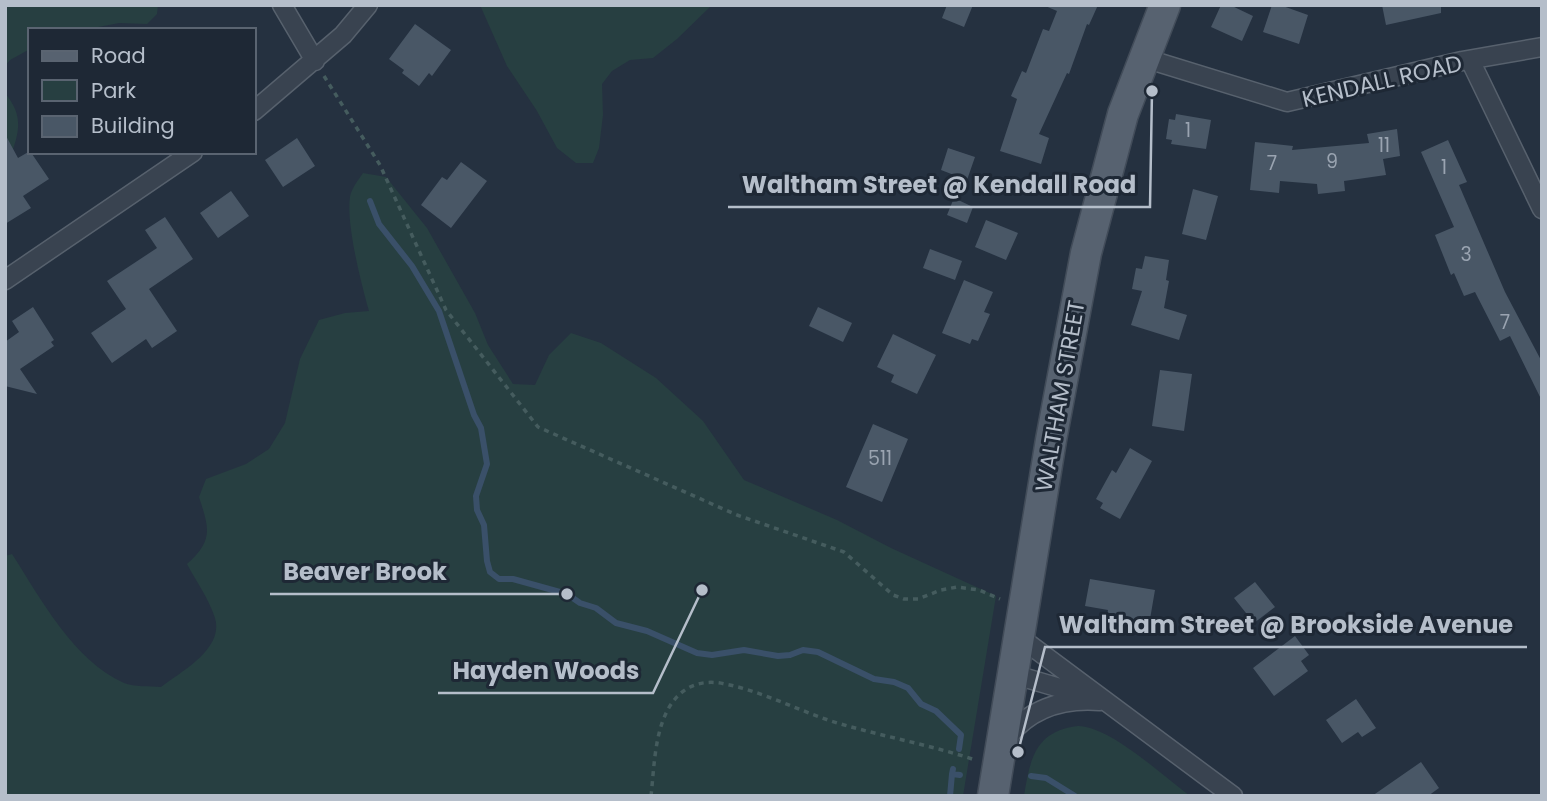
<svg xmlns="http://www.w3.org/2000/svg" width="1547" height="801" font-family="Poppins,sans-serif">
  <rect width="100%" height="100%" fill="#253140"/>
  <path fill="#273f41" d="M5 5H158L157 14 147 24 119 23 83 30H30V49L10 60 5 66Z
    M480 5H712L677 39 653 58 630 60 612 71 602 84 603 115 599 148 593 163H576L557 148 537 111 507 66Z
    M5 93C23 115 20 130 11 155L5 153Z
    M363 173 386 177 427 228 475 313 488 345 513 384 535 385 549 355 571 333 601 343 656 378 703 421 744 480 837 520 891 548 996 596 963 796H5V556L12 554C41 599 73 660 124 683 134 687 150 686 161 687 182 671 224 649 215 618 209 599 196 581 187 564 214 540 209 528 199 497L206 479 246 464 269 449 285 423 300 359 319 320 345 313 369 311C361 283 346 224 350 197 351 189 359 179 363 173Z
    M1078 726C1111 727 1162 775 1190 796H1024C1030 759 1035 731 1078 726Z"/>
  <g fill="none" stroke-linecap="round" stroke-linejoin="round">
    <path stroke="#3a5069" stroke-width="6" d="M370 201 379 224 412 266 439 311 474 415 481 428 487 464 476 496 477 510 484 525 487 561 490 572 499 579H513L567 594 580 603 596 608 616 623 647 631 697 653 712 655 744 650 778 656 790 655 803 650 818 652 874 679 894 682 908 688 921 704 936 711 961 735 959 749
      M953 769 952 774 960 775
      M1031 776 1046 778 1075 796
      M950 796 952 774"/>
  </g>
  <path fill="#495766" d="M947 5H973L964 27 942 18Z
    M1043 5H1098L1089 25 1087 24 1069 74 1067 73 1039 134 1049 138 1041 164 1000 151 1017 99 1011 96 1022 71 1026 73 1043 29 1049 31 1057 11Z
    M1221 5H1230L1253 16 1242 41 1211 27Z
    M1272 5H1280L1308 15 1299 44 1263 32Z
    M1382 5H1441V13L1386 25Z
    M415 24 451 50 432 76 429 73 419 86 402 73 404 70 389 59Z
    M1176 114 1211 120 1206 149 1171 144 1172 140 1166 139 1169 119 1175 120Z
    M1397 129 1400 156 1383 159 1386 175 1344 181 1345 191 1318 194 1317 184 1280 181 1279 193 1250 190 1255 142 1293 146 1292 150 1369 143 1367 134Z
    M5 134 18 158 30 151 49 179 23 196 31 208 5 224Z
    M297 138 315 166 283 187 265 160Z
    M1448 140 1467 182 1459 185 1505 292 1542 362V401L1510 336 1500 341 1475 292 1464 296 1454 273 1451 275 1435 235 1454 227 1421 152Z
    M948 148 975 157 967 180 941 170Z
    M461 162 487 181 451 228 421 205 442 177 447 180Z
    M1193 189 1218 196 1206 240 1182 234Z
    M231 191 249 216 218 238 200 213Z
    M954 198 973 207 967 223 947 215Z
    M165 217 193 259 149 289 177 331 152 348 146 339 112 363 91 333 126 309 107 281 157 248 145 230Z
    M986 220 1018 233 1006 260 975 247Z
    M930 249 962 261 955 280 923 268Z
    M1145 256 1169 260 1166 280 1169 281 1164 308 1187 315 1179 340 1131 325 1142 291 1132 289 1136 268 1142 269Z
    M964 280 993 292 984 312 990 314 978 341 972 339 970 344 942 333Z
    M33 307 54 340 51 342 54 346 20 369 37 394 5 386V342L19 332 12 321Z
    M818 307 852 323 843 342 809 326Z
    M893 334 936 355 917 394 891 382 894 375 877 367Z
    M1160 370 1192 374 1184 431 1152 426Z
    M873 424 908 439 882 502 846 487Z
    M1130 448 1152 461 1120 519 1100 508 1103 503 1096 499 1112 470 1116 473Z
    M1090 579 1155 590 1149 625 1107 617 1108 610 1085 606Z
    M1255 582 1275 607 1254 623 1234 598Z
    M1295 636 1309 655 1301 661 1308 671 1274 696 1253 668Z
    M1356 699 1376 728 1362 737 1358 732 1342 743 1326 720Z
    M1421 762 1439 788 1428 796H1372Z"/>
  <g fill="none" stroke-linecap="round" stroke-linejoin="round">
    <defs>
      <path id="minor" d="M282 5 315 61
        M1144 58 1287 102 1462 61 1542 47
        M1470 60 1542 209
        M254 111 343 35 368 5
        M5 280 193 152
        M1018 636 1233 796
        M1012 674 1087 696
        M1004 742C1027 709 1062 698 1100 701"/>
      <path id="primary" d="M993 796 1051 440 1086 253 1123 114 1165 5"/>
    </defs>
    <use href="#minor" stroke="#57616d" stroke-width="21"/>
    <use href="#primary" stroke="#424c59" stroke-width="33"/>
    <path stroke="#455c5e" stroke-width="3.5" stroke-dasharray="5 5" stroke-linecap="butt" d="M324 76 380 165 446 310 538 427 737 515 844 552 893 595 904 599H918L941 590 957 587 979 590 1000 599
      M651 796C655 762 654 708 688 688 699 682 712 681 725 684 761 691 795 709 831 721 879 736 928 744 975 760"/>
    <use href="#minor" stroke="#394350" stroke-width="18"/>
    <use href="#primary" stroke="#576270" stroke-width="30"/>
  </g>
  <g text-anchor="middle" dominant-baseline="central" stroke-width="6" stroke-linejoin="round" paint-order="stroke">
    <g font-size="19" fill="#9aa4b1">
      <text x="1188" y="130">1</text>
      <text x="1384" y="145">11</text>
      <text x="1332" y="161">9</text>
      <text x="1272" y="163">7</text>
      <text x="1444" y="167">1</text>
      <text x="1466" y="254">3</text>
      <text x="1505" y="322">7</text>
      <text x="880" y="458">511</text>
    </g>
    <g font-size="23" fill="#b5beca" stroke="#1e2835">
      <text transform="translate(1382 81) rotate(-13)">KENDALL ROAD</text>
      <text transform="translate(1060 396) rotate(-80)">WALTHAM STREET</text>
    </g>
  </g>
  <path fill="none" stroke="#b5beca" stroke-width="2.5" d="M1152 91L1150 207H728M567 594L461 594H270M1018 752L1045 647H1527M702 590L653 693H438"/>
  <g fill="#b5beca" stroke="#1e2835" stroke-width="2.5">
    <circle cx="1152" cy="91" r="7"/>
    <circle cx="567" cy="594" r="7"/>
    <circle cx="1018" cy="752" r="7"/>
    <circle cx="702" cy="590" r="7"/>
  </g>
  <g font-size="24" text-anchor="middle" font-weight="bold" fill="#b5beca" stroke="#1e2835" stroke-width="6" stroke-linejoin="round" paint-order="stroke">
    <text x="939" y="193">Waltham Street @ Kendall Road</text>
    <text x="365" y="580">Beaver Brook</text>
    <text x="1286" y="633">Waltham Street @ Brookside Avenue</text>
    <text x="546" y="679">Hayden Woods</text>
  </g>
  <rect width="1547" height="801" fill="none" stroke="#b5beca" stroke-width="14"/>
  <rect x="28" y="28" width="228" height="126" fill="#1e2835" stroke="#5a6471" stroke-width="2"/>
  <rect x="42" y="51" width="35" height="10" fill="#576270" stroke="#5a6471" stroke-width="2"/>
  <text x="91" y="63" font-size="21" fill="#b5beca">Road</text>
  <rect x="42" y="80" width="35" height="21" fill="#273f41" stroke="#5a6471" stroke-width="2"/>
  <text x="91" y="98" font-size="21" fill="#b5beca">Park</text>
  <rect x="42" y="116" width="35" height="21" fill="#495766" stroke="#5a6471" stroke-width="2"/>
  <text x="91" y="133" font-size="21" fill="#b5beca">Building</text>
</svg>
